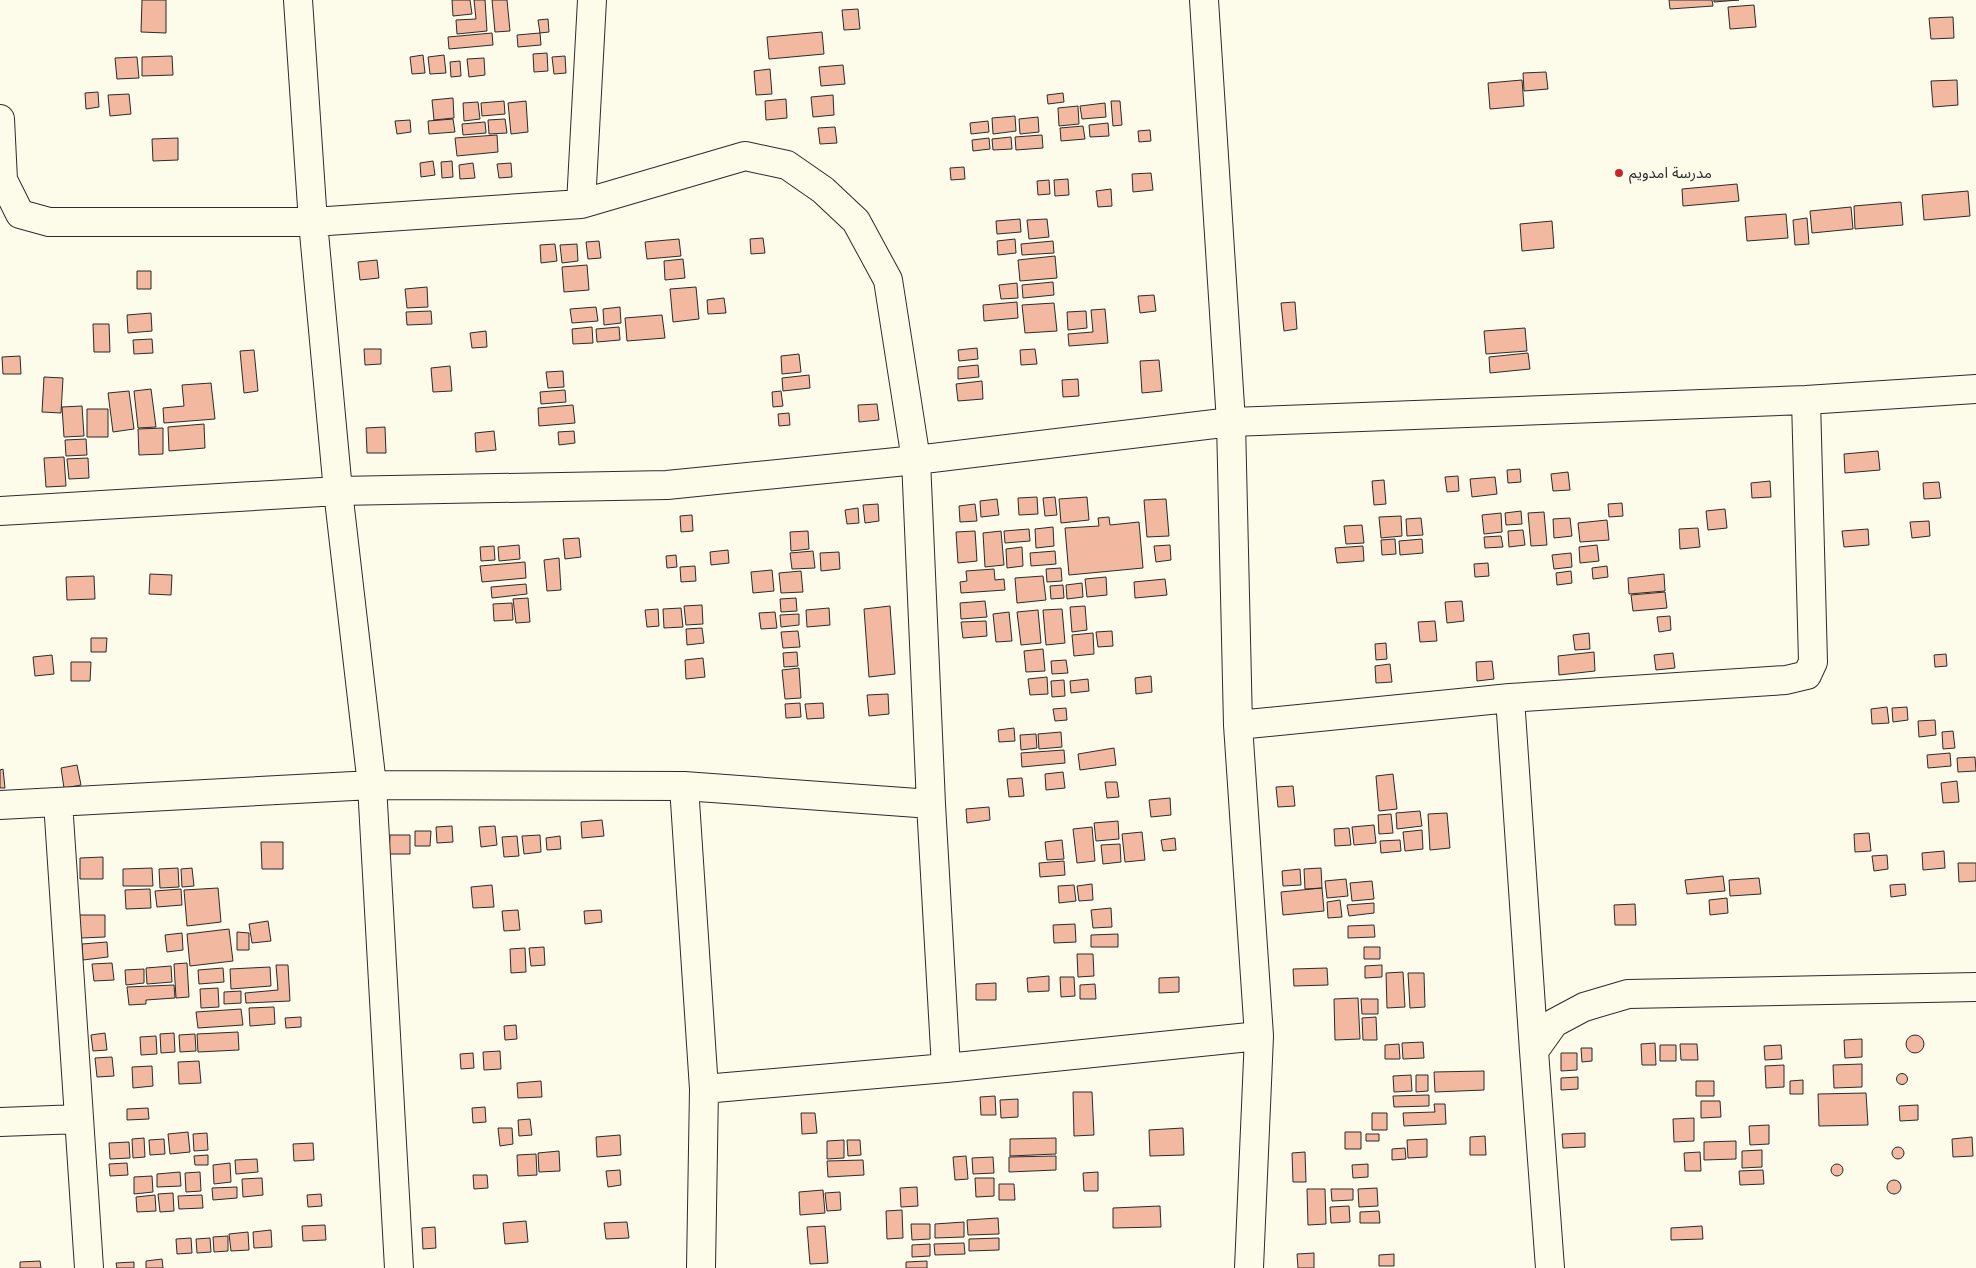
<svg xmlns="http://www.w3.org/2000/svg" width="1976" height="1268" font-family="'Varela Round','Noto Sans Arabic',sans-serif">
  <rect width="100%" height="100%" fill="#fdfbea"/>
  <path fill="#f2b8a0" stroke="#2b2b2b" d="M142 0H166V33L141 32Z
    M452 0H470L472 14 453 16Z
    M474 0H485L487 31 457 34 456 20 476 19Z
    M492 0H507L510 31 495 32Z
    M1669 0H1712L1713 6 1670 9Z
    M1714 0H1739L1714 2Z
    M1754 5 1756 27 1730 29 1728 7Z
    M858 9 860 29 844 30 842 10Z
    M1953 17 1954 38 1931 39 1929 18Z
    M548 19 549 32 540 33 538 20Z
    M822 32 824 54 769 59 767 37Z
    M492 33 493 45 449 49 448 37Z
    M540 33 541 45 518 47 517 35Z
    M547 53 548 71 534 72 533 54Z
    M423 55 425 73 412 74 410 57Z
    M444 55 446 73 430 74 428 57Z
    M172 56 173 75 142 76V57Z
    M565 56 566 73 554 74 552 57Z
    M137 57 139 78 117 79 115 58Z
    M484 58 485 75 469 77 467 59Z
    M460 61 461 76 451 77 450 62Z
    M843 65 845 84 821 86 819 67Z
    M770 69 772 94 756 95 754 71Z
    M1546 72 1548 89 1524 91 1523 73Z
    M1522 80 1524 106 1490 109 1488 83Z
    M1957 80 1958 105 1933 107 1931 81Z
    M98 92 99 107 86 109 85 93Z
    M1063 93 1064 102 1048 104 1047 95Z
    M129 94 131 114 110 116 108 95Z
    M833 95 834 115 813 117 811 97Z
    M453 98 454 118 434 120 432 100Z
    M786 99 787 118 766 120 765 101Z
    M504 101 505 114 482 116 481 103Z
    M526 101 528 132 511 134 508 103Z
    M1111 101H1120L1122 125 1113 126Z
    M478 102 480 119 464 121 463 103Z
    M1105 103 1106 117 1082 119 1080 106Z
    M1078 106 1079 124 1059 126 1058 108Z
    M1015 116 1016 131 993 134 992 118Z
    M1038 117 1039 132 1020 134 1019 119Z
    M453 119 455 132 429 134 428 121Z
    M505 119 507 133 489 134 488 120Z
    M410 120 411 132 397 134 395 121Z
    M988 121 989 132 971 134 970 123Z
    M485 122 486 133 463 135 462 124Z
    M1108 123 1109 136 1090 137 1089 125Z
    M1083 126 1085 139 1061 141 1060 128Z
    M835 127 837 143 820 144 818 128Z
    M1150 130 1151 141 1139 142 1138 131Z
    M497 135 498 152 457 156 455 138Z
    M1042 135 1043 148 1016 150 1015 137Z
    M1011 137 1012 149 993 150 992 139Z
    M178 138V160L153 161 152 139Z
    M989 138 990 149 973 151 972 140Z
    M433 161 435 175 421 177 420 163Z
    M452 161 453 177 442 178 441 162Z
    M473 163 475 178 460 179 459 165Z
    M511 163 512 177 499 178 497 164Z
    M964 167 965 179 951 180 950 168Z
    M1151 173 1153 190 1133 192 1132 174Z
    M1068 179 1069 195 1055 196 1054 180Z
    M1049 180 1050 194 1038 195 1037 181Z
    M1737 184 1739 201 1683 206 1682 189Z
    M1111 189 1112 206 1098 207 1096 191Z
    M1968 191 1970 216 1924 220 1922 195Z
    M1901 202 1903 225 1855 229 1854 206Z
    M1851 207 1853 229 1812 233 1810 211Z
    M1786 214 1788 238 1747 241 1745 217Z
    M1807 218 1809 244 1795 245 1793 220Z
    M1020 219 1021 232 997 234 996 221Z
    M1047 219 1049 237 1029 239 1027 220Z
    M1552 221 1554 248 1522 251 1520 224Z
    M763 238 765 253 751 254 750 239Z
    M679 239 681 256 647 259 645 242Z
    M1015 239 1016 253 998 255 997 241Z
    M599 241 601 258 588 259 586 242Z
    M1053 241 1054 253 1022 255 1021 244Z
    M555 244 557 261 541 263 540 245Z
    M577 244 578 261 562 263 560 245Z
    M1055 256 1057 278 1020 281 1018 260Z
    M683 259 685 278 665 280 664 261Z
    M377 260 379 278 360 280 358 262Z
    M587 265 589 290 564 292 562 267Z
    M137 271H151V289H137Z
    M1053 282 1054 295 1023 298 1022 285Z
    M1017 283 1018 298 1001 299 999 285Z
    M427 287 428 307 407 308 405 289Z
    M696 287 699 319 673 322 670 289Z
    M1154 295 1156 311 1140 313 1138 296Z
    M724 298 726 313 708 314 707 300Z
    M1017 302 1018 318 984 321 983 305Z
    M1295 302 1297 329 1284 331 1281 303Z
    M1054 303 1057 331 1025 333 1022 305Z
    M596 307 598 321 572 323 570 309Z
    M620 307 621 323 604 325 603 309Z
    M1105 309 1108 343 1069 346 1068 334 1093 332 1091 310Z
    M431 311 432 324 407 325 406 312Z
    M1086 311 1087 328 1068 330 1067 312Z
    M151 313 152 331 128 333 127 315Z
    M662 315 665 338 627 341 625 318Z
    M93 324H109L110 352H94Z
    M592 327 593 343 573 344 572 329Z
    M619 327 620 340 597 342 596 329Z
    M1525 328 1527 351 1486 354 1484 331Z
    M486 331 487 347 472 348 470 333Z
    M152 339 153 353 134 354 133 340Z
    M977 348 978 359 959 361 958 350Z
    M364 349H381V364L365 365Z
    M1035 349 1037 364 1021 365 1020 350Z
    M254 350 258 391 244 393 240 351Z
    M1528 353 1530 369 1490 373 1489 357Z
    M799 354 801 372 782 374 781 356Z
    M20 356 21 374H3L2 357Z
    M1159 360 1162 391 1142 393 1140 361Z
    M978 365 979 377 958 379V367Z
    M450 366 452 391 433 392 431 368Z
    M563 371 564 387 548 388 546 372Z
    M809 375 810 388 783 391 782 378Z
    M44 377 63 378 61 413 42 412Z
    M1078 379 1079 396 1063 397 1062 380Z
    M982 381 983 399 958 401 956 384Z
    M211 383 215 419 164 423 163 408 184 406 182 385Z
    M151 389 156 427 138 428 134 391Z
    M565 390 566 402 541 404 540 392Z
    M129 391 134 429 113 432 108 393Z
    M781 391 783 406 773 407 772 392Z
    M877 404 879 420 859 422 858 405Z
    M573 405 575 423 539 426 538 408Z
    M82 406 84 436 64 437 62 407Z
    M87 409H108V437H87Z
    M789 413 790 425 779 426 778 414Z
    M204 424 205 448 169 451 168 427Z
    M385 427 386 453H367L366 428Z
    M163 428V454L139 455 138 429Z
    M494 431 496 450 476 452 475 433Z
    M574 431 575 443 559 445 558 432Z
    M86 439 87 455 66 456 65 440Z
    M1878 451 1880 470 1845 473 1844 454Z
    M64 457 66 486 46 487 44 458Z
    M88 458 89 478 69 479 67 459Z
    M1520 469 1521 482 1508 483 1507 470Z
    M1568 472 1570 490 1553 491 1551 474Z
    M1458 476 1459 491 1447 492 1445 477Z
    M1495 477 1497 494 1472 497 1470 479Z
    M1384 480 1386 504 1374 505 1372 481Z
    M1770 481 1771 497 1752 498 1751 483Z
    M1939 482 1941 498 1924 499 1923 483Z
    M1037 497 1038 514 1019 515 1018 498Z
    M1055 497 1057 515 1045 516 1043 498Z
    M1087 497 1089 520 1061 523 1059 499Z
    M997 499 999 515 981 517 980 501Z
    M1166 499 1169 536 1147 537 1144 500Z
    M1622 503 1623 516 1609 517 1608 504Z
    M878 504 879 521 865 523 863 505Z
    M975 504 977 521 960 522 959 506Z
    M858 508 859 523 847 524 845 510Z
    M1725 509 1727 528 1708 530 1706 511Z
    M1521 511 1522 524 1506 525 1505 513Z
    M1544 512 1547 545 1531 546 1528 513Z
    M1501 513 1502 532 1484 534 1482 515Z
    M692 515 693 531 681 532 680 516Z
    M1401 516 1402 536 1381 538 1379 517Z
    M1109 517 1110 525 1139 522 1143 568 1069 575 1065 528 1099 526 1098 518Z
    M1421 518 1423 535 1407 536 1406 519Z
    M1570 518 1572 536 1554 538 1553 519Z
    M1607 520 1609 540 1580 542 1578 523Z
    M1929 521 1930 536 1912 538 1910 522Z
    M1362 525 1364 543 1346 544 1344 526Z
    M1053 527 1054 546 1036 548 1035 529Z
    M1698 528 1700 547 1680 549 1679 529Z
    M1029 529 1030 541 1005 543 1004 531Z
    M1868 529 1869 545 1844 547 1842 531Z
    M1523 530 1525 545 1509 547 1508 531Z
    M808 531 809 549 791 551 790 532Z
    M975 531 977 561 958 563 956 532Z
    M1001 531 1004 565 985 567 983 533Z
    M1501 536 1503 547 1485 548 1484 537Z
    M579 538 581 557 565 559 563 539Z
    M1395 539 1396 554 1382 555 1381 540Z
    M1422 539 1423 553 1400 555 1399 541Z
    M519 545 520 559 499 561 498 547Z
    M1170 545 1171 560 1156 562 1154 546Z
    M1597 545 1599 561 1580 563 1579 547Z
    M494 546 495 560 481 561 480 547Z
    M1363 546 1364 561 1337 563 1335 548Z
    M1022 547 1023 566 1007 568 1006 549Z
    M728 550 729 563 711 565 710 552Z
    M813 551 815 568 792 569 790 553Z
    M1055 551 1056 564 1031 566 1030 553Z
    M839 552 840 569 821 571 820 553Z
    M1571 553 1572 567 1554 569 1552 555Z
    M676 555 677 567 667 568 666 556Z
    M559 558 561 590 547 591 544 560Z
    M525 562 526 578 482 582 480 566Z
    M1488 563 1489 576 1475 577 1474 564Z
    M695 566 696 581 681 582 680 567Z
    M1607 566 1608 577 1593 579 1592 568Z
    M1061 568 1062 581 1047 582 1046 569Z
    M994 569 995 580 1004 579 1005 590 961 593 960 582 967 581 966 571Z
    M772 570 774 591 753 593 751 572Z
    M801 571 803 592 781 593 779 573Z
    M1571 571 1572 583 1557 585 1556 573Z
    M150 574 172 575 171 595 149 594Z
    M1664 574 1665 591 1629 594 1628 578Z
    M94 576 95 599 67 600 66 577Z
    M1043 576 1046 600 1017 603 1015 578Z
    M1106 577 1107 595 1087 597 1085 579Z
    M1165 579 1167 595 1135 598 1134 582Z
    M1082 583 1083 597 1067 599 1066 585Z
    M526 584 527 594 492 598 491 587Z
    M1063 585 1064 598 1051 599 1050 586Z
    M1665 592 1667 608 1633 611 1631 595Z
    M528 598 530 622 516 623 513 599Z
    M796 598 797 611 781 612 780 599Z
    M985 601 987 617 961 619 960 603Z
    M1462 601 1464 621 1447 623 1445 602Z
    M512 603 513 620 494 621 493 604Z
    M702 605 703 624 686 625 684 606Z
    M890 606 895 674 869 677 864 609Z
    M1085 606 1087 630 1072 632 1070 607Z
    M681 608 683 627 664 628 663 609Z
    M829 608 830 625 807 627 806 610Z
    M658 609 659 626 647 627 645 610Z
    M1062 609 1065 643 1046 645 1043 610Z
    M1038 610 1041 643 1021 645 1017 612Z
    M775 612 777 628 761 629 759 613Z
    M1009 612 1012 641 996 642 993 614Z
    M799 614V625L781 627 780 615Z
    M1670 616 1671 630 1659 632 1657 617Z
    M986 621 987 636 963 638 961 622Z
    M1435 621 1437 641 1420 642 1418 622Z
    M702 628 704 643 687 645 686 629Z
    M798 631 800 647 783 648 781 632Z
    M1112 631 1113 646 1098 647 1096 632Z
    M1093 633 1094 654 1074 656 1072 635Z
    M1589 633 1590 649 1575 650 1573 635Z
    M91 638H107L106 652H91Z
    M1386 643 1387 659 1376 660 1375 644Z
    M1043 649 1045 671 1026 672 1024 651Z
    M797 652 798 666 784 667 783 653Z
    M1594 652 1595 671 1559 675 1558 656Z
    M1673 653 1675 668 1656 670 1654 655Z
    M1946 654 1947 666 1935 667 1934 655Z
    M52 655 54 674 35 676 33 657Z
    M703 658 705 677 686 679 685 660Z
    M1066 660 1068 673 1052 674 1051 661Z
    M1492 661 1494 679 1477 681 1476 662Z
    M71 662H91L90 681H71Z
    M1390 664 1392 682 1376 683 1375 666Z
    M799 668 801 698 785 699 782 670Z
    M1151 676 1152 692 1136 694 1135 678Z
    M1047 677 1048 694 1030 695 1028 679Z
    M1088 679 1089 691 1071 693 1070 681Z
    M1064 680 1065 696 1052 697 1051 681Z
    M888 694 889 714 869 716 867 695Z
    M800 703 801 717 786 718 785 704Z
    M823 703 824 718 807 719 805 704Z
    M1887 707 1889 723 1872 724 1871 709Z
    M1907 707 1908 720 1893 722 1892 708Z
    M1066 708 1067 720 1055 721 1053 709Z
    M1935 720 1936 735 1919 737 1918 721Z
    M1014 728 1015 741 999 742 998 730Z
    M1953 731 1955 748 1943 749 1942 732Z
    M1061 732 1062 747 1039 749 1038 734Z
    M1036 734 1037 748 1021 750 1020 735Z
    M1114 748 1116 765 1080 770 1078 754Z
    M1064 750 1065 763 1022 767 1021 753Z
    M1950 753 1951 766 1928 768 1927 755Z
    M1975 757 1976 771 1958 772 1957 758Z
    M77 765 81 785 64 788 61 768Z
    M3 769 5 788H0V770Z
    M1063 772 1065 788 1046 790 1045 774Z
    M1393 774 1397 809 1379 811 1376 776Z
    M1022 778 1024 796 1009 797 1007 779Z
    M1957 781 1959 802 1943 803 1941 783Z
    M1105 782H1117L1119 797 1107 798Z
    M1293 786 1295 806 1278 807 1276 787Z
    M1170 798 1171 815 1151 817 1149 800Z
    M989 807 990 820 967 823 966 809Z
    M1420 811 1422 826 1397 829 1396 813Z
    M1447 813 1450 848 1430 850 1428 814Z
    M1391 814 1393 833 1379 834 1378 815Z
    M602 820 604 836 582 838 581 822Z
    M1118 821 1119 839 1096 841 1094 823Z
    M1374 825 1376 843 1354 845 1352 827Z
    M452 826 453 842 437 843 436 827Z
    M495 826 497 845 481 847 479 827Z
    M1092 827 1095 861 1077 863 1073 829Z
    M1349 828 1351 845 1335 846 1334 829Z
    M1422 830 1423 849 1405 851 1403 832Z
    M415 831H431L430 846H415Z
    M1142 832 1145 860 1125 862 1122 834Z
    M1869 833 1871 851 1855 852 1854 834Z
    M390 835H410V854H389Z
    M540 835 541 852 524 854 522 836Z
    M517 836 519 856 504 857 502 837Z
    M560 836 561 849 547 850 546 838Z
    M1175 838 1176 850 1163 851 1161 840Z
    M1062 840 1064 859 1047 860 1045 842Z
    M1400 840 1401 851 1381 853 1380 841Z
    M261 842H283V869H262Z
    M1120 844 1121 862 1103 864 1101 845Z
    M1944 851 1945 868 1923 870 1922 853Z
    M1887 855 1888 869 1874 871 1872 856Z
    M103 857V879H80V858Z
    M1064 861 1065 875 1040 877 1039 863Z
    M1958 863H1976V881L1959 882Z
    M152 868 153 886H123V869Z
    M178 868 179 887 160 888 159 869Z
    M192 868 194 886 182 887 181 869Z
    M1321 868 1322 888 1305 889 1304 869Z
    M1300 869 1301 885 1283 886 1282 871Z
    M1723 876 1725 891 1687 894 1685 880Z
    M1759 878 1761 894 1730 896 1729 880Z
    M1346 879 1348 896 1327 898 1325 881Z
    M1372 881 1374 899 1352 901 1350 883Z
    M1092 884 1093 900 1079 901 1077 886Z
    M1905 884 1906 895 1891 897 1890 885Z
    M492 885 494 907 473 908 471 887Z
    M1074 885 1076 901 1059 903 1058 886Z
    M218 888 221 922 187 926 184 890Z
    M1322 888 1324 911 1283 915 1281 892Z
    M150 889 151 908 126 909 125 890Z
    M181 889 182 905 157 907 155 891Z
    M1727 898 1728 913 1710 915 1709 900Z
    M1340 900 1342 917 1328 918 1327 902Z
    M1374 903V913L1349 916 1347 905Z
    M1635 904 1636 925H1615L1614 905Z
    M1111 908 1112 927 1093 928 1091 910Z
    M518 910 520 930 504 931 502 911Z
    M601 910 602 922 585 924 584 911Z
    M79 915H105V937L81 938Z
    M268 921 271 941 252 943 249 924Z
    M1075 924 1076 942 1054 943 1053 925Z
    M1374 925 1375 937 1348 938V926Z
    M229 929 233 961 190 966 187 934Z
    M237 932 249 933V950H237Z
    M182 933 183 950 167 952 165 935Z
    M1118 934V947H1091V935Z
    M107 942 108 957 83 960 82 944Z
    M544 947 545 965 531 966 529 948Z
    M1364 947H1380V959H1364Z
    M525 948 526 972 511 973 510 949Z
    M1077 954H1093L1094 976 1078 977Z
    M112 963 114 980 94 981 92 964Z
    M187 963 189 997 176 998 174 964Z
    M276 965H288L290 1001 246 1003 245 993 278 990Z
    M1382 965V977L1365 978V966Z
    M171 966 172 982 147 984 146 968Z
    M270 967 271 986 231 989 230 969Z
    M223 968 224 982 199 984 198 970Z
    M1327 968 1328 985 1294 986 1293 969Z
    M144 969V983L126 985 125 970Z
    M1403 972 1405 1007 1387 1008 1386 973Z
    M1408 973H1424L1425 1007 1410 1008Z
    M1049 976V991L1028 992 1027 978Z
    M1060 977H1074L1075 996 1061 997Z
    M1179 977V992L1159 993V978Z
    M996 983V1000H976V984Z
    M1095 984 1096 999H1080V985Z
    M174 985 175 998 146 1000V1004L129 1005 127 987Z
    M218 988 219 1007 201 1008 200 989Z
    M241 991V1003L224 1004V992Z
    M1358 998 1360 1039 1335 1040 1334 999Z
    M1361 999H1378V1014H1362Z
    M274 1007 275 1024 250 1026 249 1008Z
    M241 1009 243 1025 198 1028 196 1012Z
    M301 1017V1027L286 1028 285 1018Z
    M1376 1017 1377 1040H1363L1362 1018Z
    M516 1025 517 1039 505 1040 504 1026Z
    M238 1032 239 1050 198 1052 197 1034Z
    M105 1033 107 1050 93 1051 91 1035Z
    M174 1033 175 1052 161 1053 160 1034Z
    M195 1034 196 1051 180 1052 179 1035Z
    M1906 1044a9 9 0 1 1 18 0a9 9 0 1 1-18 0Z
    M156 1036 157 1054 141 1055 140 1037Z
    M1862 1039V1057L1845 1058 1844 1040Z
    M1423 1042 1424 1058 1403 1059 1402 1043Z
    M1655 1043 1656 1065H1642L1641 1044Z
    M1399 1044 1400 1059H1385V1045Z
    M1680 1044H1697L1698 1060H1681Z
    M1660 1045H1676V1061H1660Z
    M1781 1045 1782 1059 1765 1060 1764 1046Z
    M1581 1048H1592V1061L1582 1062Z
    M500 1051 501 1069 484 1070 483 1052Z
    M473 1053 474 1068 461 1069 460 1054Z
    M1561 1053H1577V1070L1561 1071Z
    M112 1057 114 1076 97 1077 95 1058Z
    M199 1061 201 1083 179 1084 178 1062Z
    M1862 1064V1087L1834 1088 1833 1065Z
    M1784 1065V1087L1766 1088 1765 1066Z
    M152 1066 153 1086 133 1088 132 1067Z
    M1484 1071V1090L1435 1092 1434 1072Z
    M1896.5 1079a5.5 5.5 0 1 1 11 0a5.5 5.5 0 1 1-11 0Z
    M1411 1075 1412 1091 1394 1092 1393 1076Z
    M1416 1075H1428V1091L1416 1092Z
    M1578 1077V1089L1561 1090V1078Z
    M1803 1080V1094H1790V1081Z
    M541 1081 542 1097 518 1098 517 1083Z
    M1696 1081H1714V1096H1696Z
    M1073 1092H1092L1094 1135 1074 1136Z
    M1866 1093 1868 1125 1819 1126 1818 1094Z
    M1429 1095V1106L1394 1107 1393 1096Z
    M995 1096 996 1115H981L980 1097Z
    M1018 1099V1117L1001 1118 1000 1100Z
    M1701 1101H1720L1721 1117 1701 1118Z
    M1434 1104H1445L1446 1124 1404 1126 1403 1113 1435 1112Z
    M1918 1105V1120L1900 1121 1899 1106Z
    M485 1107 486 1122 473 1123 472 1108Z
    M148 1108 149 1119 127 1120V1109Z
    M801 1113H815L817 1133 802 1134Z
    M1372 1113H1387V1130H1372Z
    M1694 1118V1141L1674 1142 1673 1119Z
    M530 1119 532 1135 519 1136 518 1120Z
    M1769 1125V1144L1750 1145 1749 1126Z
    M498 1128H512L513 1144 500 1146Z
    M1183 1128 1184 1155 1150 1156 1149 1130Z
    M188 1132 190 1152 170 1154 168 1134Z
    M1345 1132H1361V1149H1345Z
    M207 1133 208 1150 194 1151 193 1134Z
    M1585 1133V1147L1563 1148 1562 1134Z
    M1366 1134H1379V1141H1366Z
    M620 1135 621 1155 597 1157 596 1137Z
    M1485 1136 1486 1155H1470V1137Z
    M1972 1137 1973 1156 1953 1157 1952 1139Z
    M144 1138 145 1157 133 1158 132 1139Z
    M1056 1138V1154L1010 1156V1139Z
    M164 1139 165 1154 150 1155 149 1140Z
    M1427 1139V1157L1408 1158 1407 1140Z
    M844 1140V1158L827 1159V1141Z
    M847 1140H860L861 1155 848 1156Z
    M1736 1141V1159L1704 1160V1142Z
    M129 1142 130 1158 110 1159 109 1143Z
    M313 1143 314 1160 294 1161 293 1144Z
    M1892 1153a6 6 0 1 1 12 0a6 6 0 1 1-12 0Z
    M1405 1148 1406 1159 1392 1160V1149Z
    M1762 1150V1167L1742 1168V1151Z
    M559 1151 560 1171 539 1172 538 1153Z
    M1305 1152 1306 1182H1293L1292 1153Z
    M1700 1152 1701 1171H1685L1684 1153Z
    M536 1154 537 1175 518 1176 517 1155Z
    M208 1155V1165H195L194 1156Z
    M966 1156 968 1179 955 1180 953 1157Z
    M1056 1156V1170L1009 1172V1157Z
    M993 1157 994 1173 973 1174 972 1158Z
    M257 1159 258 1172 236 1174 235 1160Z
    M863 1160 864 1175 828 1177 827 1161Z
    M127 1163 128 1175 110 1176 109 1164Z
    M230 1163 231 1182 214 1184 213 1165Z
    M1368 1164V1177L1353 1178 1352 1165Z
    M1831 1170a6 6 0 1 1 12 0a6 6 0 1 1-12 0Z
    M620 1170 621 1185 608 1187 606 1171Z
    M1763 1170 1764 1184 1740 1185 1739 1171Z
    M180 1172 181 1186 157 1187V1174Z
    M200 1172 201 1191 186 1192 185 1173Z
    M1098 1172V1191H1084L1083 1173Z
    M473 1175H487L488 1188 474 1189Z
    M152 1176 153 1192 134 1194V1177Z
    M262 1178 263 1195 243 1197 242 1179Z
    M975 1178H994V1196L976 1197Z
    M1887 1187a7 7 0 1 1 14 0a7 7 0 1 1-14 0Z
    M999 1184H1014L1015 1200H999Z
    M237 1187V1198L213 1200 212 1188Z
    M917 1187 918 1206 901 1207 900 1188Z
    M1377 1188 1378 1206 1359 1207 1358 1189Z
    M1307 1189H1325L1326 1224 1308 1225Z
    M1331 1189H1353V1200L1332 1201Z
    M823 1190 825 1213 800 1215 799 1192Z
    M840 1192 841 1210 827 1211 825 1193Z
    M173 1193 174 1211 160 1212 158 1194Z
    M321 1194 322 1206 308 1207 307 1195Z
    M155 1195 156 1211 137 1212 136 1197Z
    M202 1195 203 1208 179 1209 178 1196Z
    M1160 1206 1161 1227 1113 1228V1208Z
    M1349 1206 1350 1222 1331 1223 1330 1207Z
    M902 1210 903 1238 887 1239 886 1211Z
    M1379 1211 1380 1223H1360V1212Z
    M998 1218 999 1234 968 1235 967 1220Z
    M526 1221 528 1242 505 1244 503 1223Z
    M627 1222 629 1238 606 1239 604 1223Z
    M964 1222V1237L935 1238V1224Z
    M911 1224H930V1239L912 1240Z
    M325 1225 326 1240 303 1241 302 1226Z
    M825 1226 828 1263 810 1264 807 1227Z
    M1702 1226 1703 1239 1671 1240V1228Z
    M435 1227 436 1248 423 1249 422 1228Z
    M271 1230 272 1247 254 1248 253 1232Z
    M248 1232 249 1250 231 1251 229 1234Z
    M228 1236V1251L214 1252 213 1237Z
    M191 1238 192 1253 177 1254 176 1239Z
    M210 1238 211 1252 197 1253 196 1239Z
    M999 1238V1250L969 1251V1239Z
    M964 1243 965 1254 935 1255 934 1244Z
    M930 1244V1256L912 1257V1245Z
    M1314 1253V1268H1298L1297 1254Z
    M1394 1254V1266H1379V1255Z
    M162 1259 163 1268H146V1261Z
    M40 1261 41 1268H20V1262Z
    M927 1261V1268H906V1262Z
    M134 1262V1268H117L116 1263Z"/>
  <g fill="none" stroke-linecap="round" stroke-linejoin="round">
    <defs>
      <path id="minor" d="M298 0 313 222 338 491 372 785 399 1268
        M1204 0 1231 422 1238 725 1259 1036 1249 1268
        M0 119 3 180 20 214 49 222H313L581 204 745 156 787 165 823 190 856 221 888 280 916 460 931 804 946 1068
        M581 204 592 0
        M0 511 338 491 667 485 916 460 1231 422 1806 400 1976 389
        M1510 698 1534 1051
        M1238 725 1510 698 1786 680 1807 675 1813 662 1806 400
        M684 786 704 1089 701 1268
        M58 802 89 1268
        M0 805 372 785 684 786 931 804
        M704 1089 946 1068 1259 1036
        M0 1122 79 1119
        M1550 1268 1534 1051 1554 1023 1584 1007 1628 994 1976 987"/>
    </defs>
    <use href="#minor" stroke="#2b2b2b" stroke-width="30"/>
    <use href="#minor" stroke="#fdfbea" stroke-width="28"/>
  </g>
  <circle fill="#c62828" stroke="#fdfbea" stroke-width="2" cx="1619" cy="173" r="5"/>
  <g text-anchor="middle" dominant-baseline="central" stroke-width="4" stroke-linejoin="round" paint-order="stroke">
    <g font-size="15" fill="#2b2b2b" stroke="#fdfbea" text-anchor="start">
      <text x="1629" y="173">مدرسة امدويم</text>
    </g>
  </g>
</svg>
